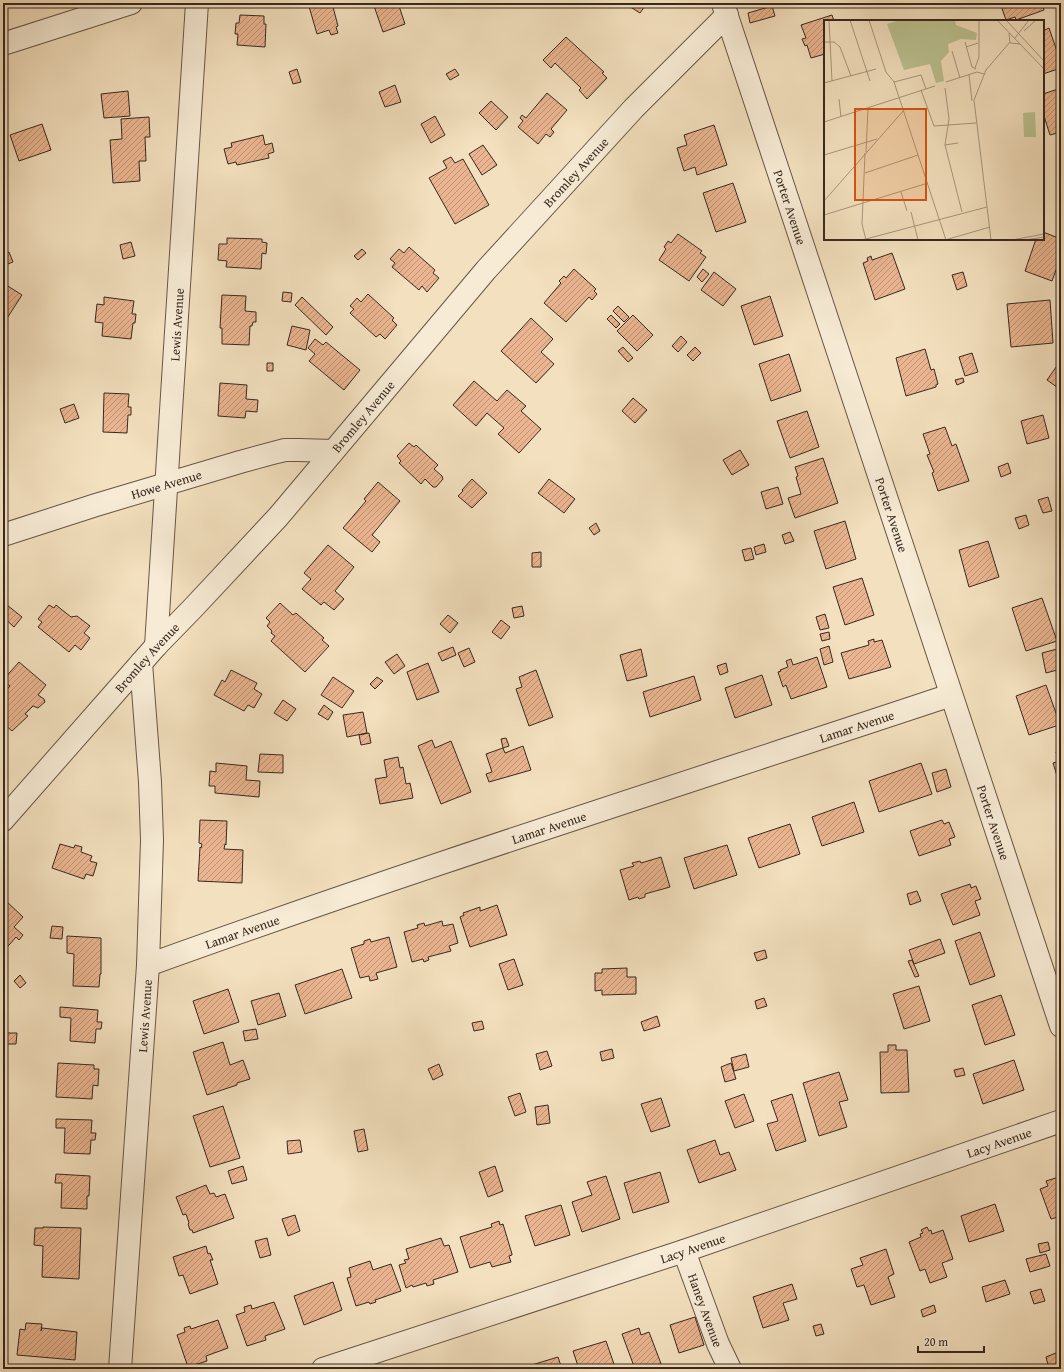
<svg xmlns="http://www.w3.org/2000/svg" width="1064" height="1372" font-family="'Gentium Book Plus',serif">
  <defs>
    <pattern id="building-hatch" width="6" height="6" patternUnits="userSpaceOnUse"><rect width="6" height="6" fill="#eab590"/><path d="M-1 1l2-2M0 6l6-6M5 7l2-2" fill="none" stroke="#bf9375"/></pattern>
  </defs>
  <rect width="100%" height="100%" fill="#f3e0be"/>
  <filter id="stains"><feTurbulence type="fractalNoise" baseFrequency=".005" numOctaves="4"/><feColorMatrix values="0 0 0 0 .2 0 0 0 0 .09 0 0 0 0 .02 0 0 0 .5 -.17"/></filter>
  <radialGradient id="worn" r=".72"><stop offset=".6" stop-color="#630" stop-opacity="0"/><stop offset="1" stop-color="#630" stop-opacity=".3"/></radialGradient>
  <path fill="url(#building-hatch)" stroke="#38281f" d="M308 3H332L338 26 336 27 338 33 331 35 329 30 317 34Z
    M373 3H398L405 24 383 32Z
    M624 3H647L640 13Z
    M1000 3H1042L1044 10 1016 20 1015 17 1006 20Z
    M772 6 775 16 750 23 748 13Z
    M240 15 264 16V24H266L265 47 237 45 238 34H235L236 23H239Z
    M832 15 834 21H825V54L811 58 807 45 805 46 802 39 806 38 801 25Z
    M1049 28 1061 63V68L1043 74V31Z
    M566 37 604 72 602 73 607 78 587 99 579 90 581 88 555 63 551 68 543 60Z
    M297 69 301 82 293 84 289 72Z
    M455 69 459 75 450 80 446 74Z
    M395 85 401 102 385 107 379 92Z
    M1061 88V132L1050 135 1043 113V94Z
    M128 91 130 116 104 118 101 94Z
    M547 93 567 110 551 129 554 132 550 137 546 134 538 144 518 127 523 121 520 118 522 115 526 118Z
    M491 101 508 117 496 130 479 113Z
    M435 116 445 135 431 143 421 124Z
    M149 117 150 137H145L146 161H139L140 181 113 183 110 140 122 139 121 119Z
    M42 124 51 150 19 161 10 135Z
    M714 125 727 165 697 175 695 167 684 171 677 148 687 145 684 135Z
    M263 135 265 145 272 143 274 152 268 154 269 158 237 165 236 162 228 164 224 149 232 147 231 143Z
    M483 145 497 165 482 175 469 154Z
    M451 157 455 163 463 159 489 205 455 224 429 178 447 168 443 161Z
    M733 183 746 222 716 232 703 193Z
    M1043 232 1061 239V256L1052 281 1025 271 1036 239H1043Z
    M678 234 702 251 700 253 706 257 689 281 659 260 666 249 664 247 668 241 671 243Z
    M227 238 262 239V242L267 243 266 254 262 253 261 269 226 267 227 261 218 260 219 244H227Z
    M131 242 135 256 123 259 120 245Z
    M409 247 435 270 433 273 439 278 427 292 422 286 419 290 392 267 395 263 390 259 399 249 404 253Z
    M362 249 366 253 358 260 354 256Z
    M9 252 13 262 5 265 3 255Z
    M892 253 905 289 875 300 863 263 868 261 867 258 871 256 872 260Z
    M574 269 596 289 594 291 597 294 592 300 589 297 566 322 544 303 561 283 559 281 564 276 566 278Z
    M703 269 709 274 702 282 697 277Z
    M714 272 736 289 723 306 701 290Z
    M963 272 967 286 957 290 952 275Z
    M3 283 22 295 4 323 3 322Z
    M283 292 292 293 291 302 282 301Z
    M368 294 394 318 392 320 397 325 385 339 380 334 376 337 350 313 354 309 350 306 357 298 361 302Z
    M222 295 246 296 245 311 256 312V322H253L252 326H250L249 345 222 344V328H220Z
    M770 296 783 336 754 345 741 306Z
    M104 297 134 301 132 314H136L135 323H133L131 339 102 336 103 323 95 322 97 304 104 305Z
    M302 297 333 327 326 335 295 305Z
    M1050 300 1053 343 1011 347 1007 304Z
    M618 306 629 317 624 322 613 311Z
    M611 315 620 324 616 328 607 319Z
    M633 315 653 335 637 351 617 331Z
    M531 318 553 339 541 352 554 364 536 383 501 351Z
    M292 326 310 330 306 350 287 345Z
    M681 336 687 342 678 352 672 346Z
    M315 339 323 345 326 342 360 370 344 390 309 361 315 354 308 348Z
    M623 347 633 358 628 362 618 351Z
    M695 347 701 353 693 361 687 355Z
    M925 349 931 370 934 369 938 384 936 385V387L906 396 896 358Z
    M972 353 978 372 965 376 959 357Z
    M789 354 801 391 771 401 759 364Z
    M1061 360V390L1047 380Z
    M267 363H273V371H267Z
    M963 378 964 382 957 385 955 380Z
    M474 381 497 401 507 390 526 406 521 411 541 429 519 453 498 434 504 428 487 413 476 426 453 405Z
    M220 383 247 385 246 399 258 400 257 412 246 411 245 418 218 416Z
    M104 393 129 394 128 407H131V415H128L127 433 103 432Z
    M633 398 647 410 635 423 622 411Z
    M74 404 79 418 65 423 60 409Z
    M807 411 819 447 790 458 777 421Z
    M1043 415 1049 438 1027 444 1021 421Z
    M945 427 952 446 956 444 969 481 938 491 932 473 934 472 927 455 930 454 923 434Z
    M409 443 414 447 416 445 438 465 434 469 442 476 443 479 436 487H433L425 479 421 484 399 463 401 461 397 456Z
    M740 450 749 465 732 475 723 460Z
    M823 458 838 503 795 518 788 498 801 494 796 477 798 476 795 467Z
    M1008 463 1011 473 1001 477 998 467Z
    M472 479 487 493 472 508 458 496 463 491 462 490Z
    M549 479 575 499 564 513 538 493Z
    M378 482 400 501 372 535 380 542 372 552 343 528 366 501 364 499Z
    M778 487 783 504 766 509 761 492Z
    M1048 497 1052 511 1043 513 1038 500Z
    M1026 515 1029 525 1019 529 1015 518Z
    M845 521 856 559 826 569 814 531Z
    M596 523 600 531 594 535 589 528Z
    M790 532 794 541 785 544 782 535Z
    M988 541 999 577 969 587 959 550Z
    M764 544 766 552 756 555 754 547Z
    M328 545 354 567 335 591 344 599 334 610 324 602 321 605 302 589 311 579 304 573Z
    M751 548 754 559 745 561 742 550Z
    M541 552V567H532V553Z
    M862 578 874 615 845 625 833 587Z
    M1042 598 1057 641 1026 651 1012 608Z
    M280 603 293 615 296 613 324 638 322 640 329 646 305 672 271 641 275 636 271 633 272 631 267 626 270 622 266 618Z
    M7 605 22 617 14 627 3 617V610Z
    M49 605 54 608 56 605 71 617 77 616 90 626 84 633 90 638 81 650 75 645 69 652 38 627 42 622 38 619Z
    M522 606 524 616 514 618 512 608Z
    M825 614 829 628 820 630 816 617Z
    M448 615 458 623 450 633 440 624Z
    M501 620 510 627 501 639 492 632Z
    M829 632 830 639 822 641 820 634Z
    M874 639V642L882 640 891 667 849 679 841 653 869 645 868 641Z
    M829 646 833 662 824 665 820 649Z
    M453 647 456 655 442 661 438 653Z
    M469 648 475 662 464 667 458 653Z
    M1061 648V669L1046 673 1042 653Z
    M641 649 647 676 627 681 620 655Z
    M397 654 405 666 394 674 385 662Z
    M817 657 827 687 791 699 786 685 783 687 778 672 781 671 780 670 788 667 786 661 791 659 793 665Z
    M19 662 46 685 38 695 44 699 45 702 38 708 33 706 25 714 28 716 12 731 3 723V694L10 686 3 680Z
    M428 663 439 692 417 700 407 672Z
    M726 663 728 672 720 675 717 666Z
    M231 670 257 683 254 689 262 694 254 708 248 705 244 711 214 695 222 680 225 682Z
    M536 670 553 717 529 726 516 689 522 687 519 677Z
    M762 675 772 705 735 718 725 688Z
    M694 676 701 700 650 717 643 692Z
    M333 677 354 691 342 708 321 695Z
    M377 677 383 681 375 689 370 684Z
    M1046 685 1057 716 1059 715 1061 722 1059 723V725L1029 735 1016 696Z
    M283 700 296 709 287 721 274 713Z
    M324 705 333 712 328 720 318 714Z
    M363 712 367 733 347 737 343 715Z
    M369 733 371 743 361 745 359 735Z
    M506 738 509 746 503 748 501 739Z
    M432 740 435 748 451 741 471 792 441 804 418 746Z
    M523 746 531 770 489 782 486 774 492 772 486 754 503 748 505 753Z
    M1061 751V778L1058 779 1053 763 1059 761 1056 752Z
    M260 754 283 755V773L258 772Z
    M398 757 400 768 403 767 406 784 410 783 413 798 380 804 375 779 387 777 384 760Z
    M216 763 247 766 246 780 260 781 259 797 215 793V786H209L210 771 216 772Z
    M921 763 932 794 879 812 869 781Z
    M946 769 951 787 937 792 932 773Z
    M1061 797V812L1057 798Z
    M854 802 864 832 822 846 812 817Z
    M200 820 227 821 226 845 225 844 224 849 243 850 242 883 198 881 200 847 201 848 202 844 199 843Z
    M942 820 944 824 949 822 955 837 949 839 951 845 919 856 910 831Z
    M790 824 800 854 759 868 748 838Z
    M60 844 74 848 75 845 82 847 81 852 92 856 90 861 97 863 93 876 86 874 84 879 52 868Z
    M727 845 737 875 694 889 684 858Z
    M661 857 670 887 645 894V897L639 899 638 897 629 900 620 870 634 866 632 863 640 861 641 863Z
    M970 884 971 888 976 886 981 899 975 901 980 915 953 925 941 894Z
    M917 891 921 901 910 905 907 894Z
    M5 900 23 917 14 927 23 935 19 940 16 937 3 952V902Z
    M497 905 507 935 470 947 460 917 464 915 463 913 480 907V911Z
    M442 921 443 926 453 924 458 943 449 946 451 951 428 957 429 960 424 962 423 959 412 962 404 932 418 928 417 925 424 923 425 926Z
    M52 926 63 927 62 939 50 938Z
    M980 932 995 976 970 985 955 941Z
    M67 936 101 938V974H100L99 987 73 986 74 954 67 953Z
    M389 937 397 967 376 973 378 979 370 981 369 976 360 978 351 948 364 944V941L370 939 371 942Z
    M940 939 945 953 914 964 909 950Z
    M765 950 767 958 757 961 754 953Z
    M514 959 523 985 508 990 499 964Z
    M912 960 919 976 915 977 908 961Z
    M627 968V977H636V994L602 995V990L595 991V973H602V969Z
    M342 969 352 998 305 1014 295 985Z
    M20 975 26 983 20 988 14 981Z
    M919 986 930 1021 904 1029 893 994Z
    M228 989 239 1022 204 1034 193 1001Z
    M279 993 286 1016 258 1025 251 1001Z
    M1001 995 1015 1035 985 1045 972 1005Z
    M764 998 767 1006 757 1009 755 1001Z
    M60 1007 98 1010 97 1022H102L101 1029H96L95 1043 70 1041 71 1018 60 1017Z
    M657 1016 660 1026 644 1031 641 1022Z
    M482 1021 484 1029 474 1031 472 1023Z
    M256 1029 258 1039 245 1041 243 1031Z
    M7 1033H17L16 1044H6Z
    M223 1042 230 1065 243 1060 250 1079 237 1083V1085L207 1095 193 1052Z
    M888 1045H896V1050H907L909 1092 881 1093 880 1052H888Z
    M612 1049 614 1058 602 1061 600 1052Z
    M547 1051 552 1066 540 1070 536 1054Z
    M746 1054 749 1067 734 1071 731 1058Z
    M1014 1060 1024 1090 983 1104 973 1074Z
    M58 1063 94 1065V1069H99L98 1086 93 1085 92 1099 56 1097Z
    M731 1063 736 1079 725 1082 721 1067Z
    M439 1064 443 1075 433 1080 428 1069Z
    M963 1068 965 1075 956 1077 954 1070Z
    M839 1072 848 1100 839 1102 847 1127 819 1136 803 1083Z
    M520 1093 526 1112 515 1116 508 1097Z
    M744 1094 754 1121 735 1128 725 1101Z
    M792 1094 806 1141 776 1151 767 1124 778 1121 771 1101Z
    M661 1098 670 1126 651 1132 641 1104Z
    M548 1105 550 1123 537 1125 535 1107Z
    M223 1106 240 1158 210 1167 193 1116Z
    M56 1119 92 1120 91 1133H96L95 1140H91L90 1154 64 1153 65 1128H56Z
    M364 1129 368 1150 358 1152 354 1131Z
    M300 1140 302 1152 288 1154 287 1141Z
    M715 1140 720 1155 729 1152 736 1170 699 1183 687 1150Z
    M243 1166 247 1180 232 1184 228 1171Z
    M495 1166 503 1191 488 1197 479 1172Z
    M660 1172 669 1202 633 1213 624 1183Z
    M56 1174 90 1176 89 1196H87V1209L61 1208 62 1183H55Z
    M606 1176 620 1219 582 1232 572 1202 592 1195 587 1182Z
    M1059 1177 1061 1182V1216L1051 1219 1040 1189 1048 1186 1046 1181Z
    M206 1185 210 1194 214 1193 216 1197 225 1194 234 1218 193 1233 192 1230H190L188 1224 189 1223 186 1214 183 1215 176 1197Z
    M995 1204 1004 1231 969 1242 961 1216Z
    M561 1205 570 1235 535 1246 525 1216Z
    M295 1215 300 1231 288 1236 282 1219Z
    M499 1221 500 1225 503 1224 512 1254V1255L509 1256 511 1262 492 1267 490 1262 470 1268 460 1237 492 1227 491 1224Z
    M43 1227 81 1228 79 1279 42 1277 43 1246 34 1245 35 1228H43Z
    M927 1227 929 1231 931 1230 932 1234 943 1230 953 1259 942 1263 947 1277 930 1283 925 1269 920 1271 909 1242 921 1237 920 1234 923 1233 921 1230Z
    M267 1238 271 1255 260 1258 255 1241Z
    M441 1238 444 1246 449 1245 458 1272 433 1280 434 1284 427 1286 426 1283 413 1287 412 1285 406 1288 399 1265 406 1263 404 1260 409 1259 406 1249Z
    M1048 1242 1050 1250 1040 1253 1038 1244Z
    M206 1246 208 1254 210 1253 213 1260H210L218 1284 190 1294 183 1275 179 1276 173 1257Z
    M886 1249 894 1274 888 1277 895 1297 871 1305 864 1285 857 1287 851 1269 863 1265 860 1258Z
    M1046 1254 1050 1266 1030 1272 1026 1259Z
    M370 1261 373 1270 391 1264 401 1291 375 1300 376 1302 370 1304 369 1302 356 1306 347 1278 351 1277 349 1268Z
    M1005 1280 1010 1294 986 1302 982 1287Z
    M333 1282 342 1310 304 1325 294 1296Z
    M792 1284 797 1299 783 1303 789 1320 763 1328 753 1297Z
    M1041 1289 1045 1301 1034 1304 1030 1292Z
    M3 1302H6L5 1311H3Z
    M274 1302 285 1329 265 1336 266 1340 247 1346 236 1315 245 1312 244 1307 251 1305 252 1309Z
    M934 1305 936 1312 923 1317 921 1310Z
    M695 1317 704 1345 679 1353 670 1325Z
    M218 1320 228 1348 206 1356 207 1361 188 1367 177 1335 185 1332 184 1328 190 1326 191 1329Z
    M26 1323 42 1324 41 1331 42 1328 77 1332 75 1360 17 1355 20 1329 25 1330Z
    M821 1324 824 1334 816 1336 813 1326Z
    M639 1328 641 1335 649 1332 663 1369H635L622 1334Z
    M606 1341 615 1367 608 1369H579L573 1351Z
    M1061 1351V1369H1049L1046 1357Z
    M558 1357 562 1369H526L525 1367Z"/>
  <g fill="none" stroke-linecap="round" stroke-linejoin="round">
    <defs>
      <g id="minor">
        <path id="s1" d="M723 4 1061 1026"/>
        <path d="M3 44 131 3"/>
        <path id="s2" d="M3 535 96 505 240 462 273 453 285 450H299L333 451"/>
        <path id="s3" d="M156 646 197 3"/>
        <path id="s4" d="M3 820 156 646 193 608 278 517 486 270 634 108 727 15"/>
        <path id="s5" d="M148 965C414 869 683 784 951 695"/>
        <path id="s6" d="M684 1251 718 1344 730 1369"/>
        <path id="s7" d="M120 1369 148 965 152 840 150 782 141 663"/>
        <path id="s8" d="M323 1369 684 1251 1061 1121"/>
      </g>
    </defs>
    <use href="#minor" stroke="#675647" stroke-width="24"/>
    <use href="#minor" stroke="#f7ebd5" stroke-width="22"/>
  </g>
  <g text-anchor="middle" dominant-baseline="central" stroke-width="4" stroke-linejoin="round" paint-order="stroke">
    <g font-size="13" fill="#38281f" stroke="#f7ebd5">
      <text stroke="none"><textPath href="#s4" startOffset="865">Bromley Avenue</textPath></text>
      <text stroke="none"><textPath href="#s1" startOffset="214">Porter Avenue</textPath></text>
      <text stroke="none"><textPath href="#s3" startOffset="322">Lewis Avenue</textPath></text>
      <text stroke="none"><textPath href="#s4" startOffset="541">Bromley Avenue</textPath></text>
      <text stroke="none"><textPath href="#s2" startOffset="171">Howe Avenue</textPath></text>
      <text stroke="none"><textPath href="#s1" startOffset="538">Porter Avenue</textPath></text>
      <text stroke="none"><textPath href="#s4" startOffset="217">Bromley Avenue</textPath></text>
      <text stroke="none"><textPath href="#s5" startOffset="748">Lamar Avenue</textPath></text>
      <text stroke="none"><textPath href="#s1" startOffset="862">Porter Avenue</textPath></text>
      <text stroke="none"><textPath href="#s5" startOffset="424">Lamar Avenue</textPath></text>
      <text stroke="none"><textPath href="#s5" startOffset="100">Lamar Avenue</textPath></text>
      <text stroke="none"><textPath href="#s7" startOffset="354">Lewis Avenue</textPath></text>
      <text stroke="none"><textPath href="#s8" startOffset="713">Lacy Avenue</textPath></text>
      <text stroke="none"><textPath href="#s8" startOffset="389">Lacy Avenue</textPath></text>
      <text stroke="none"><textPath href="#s6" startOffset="63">Haney Avenue</textPath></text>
    </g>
  </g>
  <g transform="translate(824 20)">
    <rect width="220" height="220" fill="#f3e0be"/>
    <path d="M76 0H131L132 5 153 13 152 20 137 19 124 24 125 32 117 41 120 61 112 63 106 44 80 50 63 4Z" fill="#bbc291"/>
    <path d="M211 92 212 117H200L199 93Z" fill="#bbc291"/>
    <path fill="none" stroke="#a8967e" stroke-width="1" d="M5 0 8 61M26 0 46 61M45 0 62 52 70 62 122 220M173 0 220 49M182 0 220 41M200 11 212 0M185 13 186 23 196 24M191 18 205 0M0 22H10L16 27 27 56M141 22 148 47 152 49M142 27 154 23M128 31 136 58M151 48 155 37V0M145 55 148 81M70 62 97 55 102 69M122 62 153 52 160 54M0 63 52 49M121 68 125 99 121 125 138 192M97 70 110 106 152 103M15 79 17 97M0 102 111 66M121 125 134 123M42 132 44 88M41 133 38 204 42 220M0 135 53 119M41 153 94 135M77 172 83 191M0 181 80 90M87 192 94 220M0 195 104 163M38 220 163 187M121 220 166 207M167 220 150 80 162 50 186 22M188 220 220 214M201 220 220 217"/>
    <path fill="#d6540e" fill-opacity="0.15" stroke="#d6540e" stroke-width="2" d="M31 89H102V180H31Z"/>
    <rect width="220" height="220" fill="none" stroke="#38281f" stroke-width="2"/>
  </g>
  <rect width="1064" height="1372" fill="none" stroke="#f3e0be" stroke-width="16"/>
  <rect x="4" y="4" width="1056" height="1364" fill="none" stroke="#38281f" stroke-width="2"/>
  <rect x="8" y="8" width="1048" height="1356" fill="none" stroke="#38281f"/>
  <path d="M918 1346v6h66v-6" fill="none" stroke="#38281f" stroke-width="2"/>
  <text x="924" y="1346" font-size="12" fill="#38281f" stroke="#f7ebd5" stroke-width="3" paint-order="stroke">20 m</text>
  <rect width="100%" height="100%" filter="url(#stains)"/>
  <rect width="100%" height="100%" fill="url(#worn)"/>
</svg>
